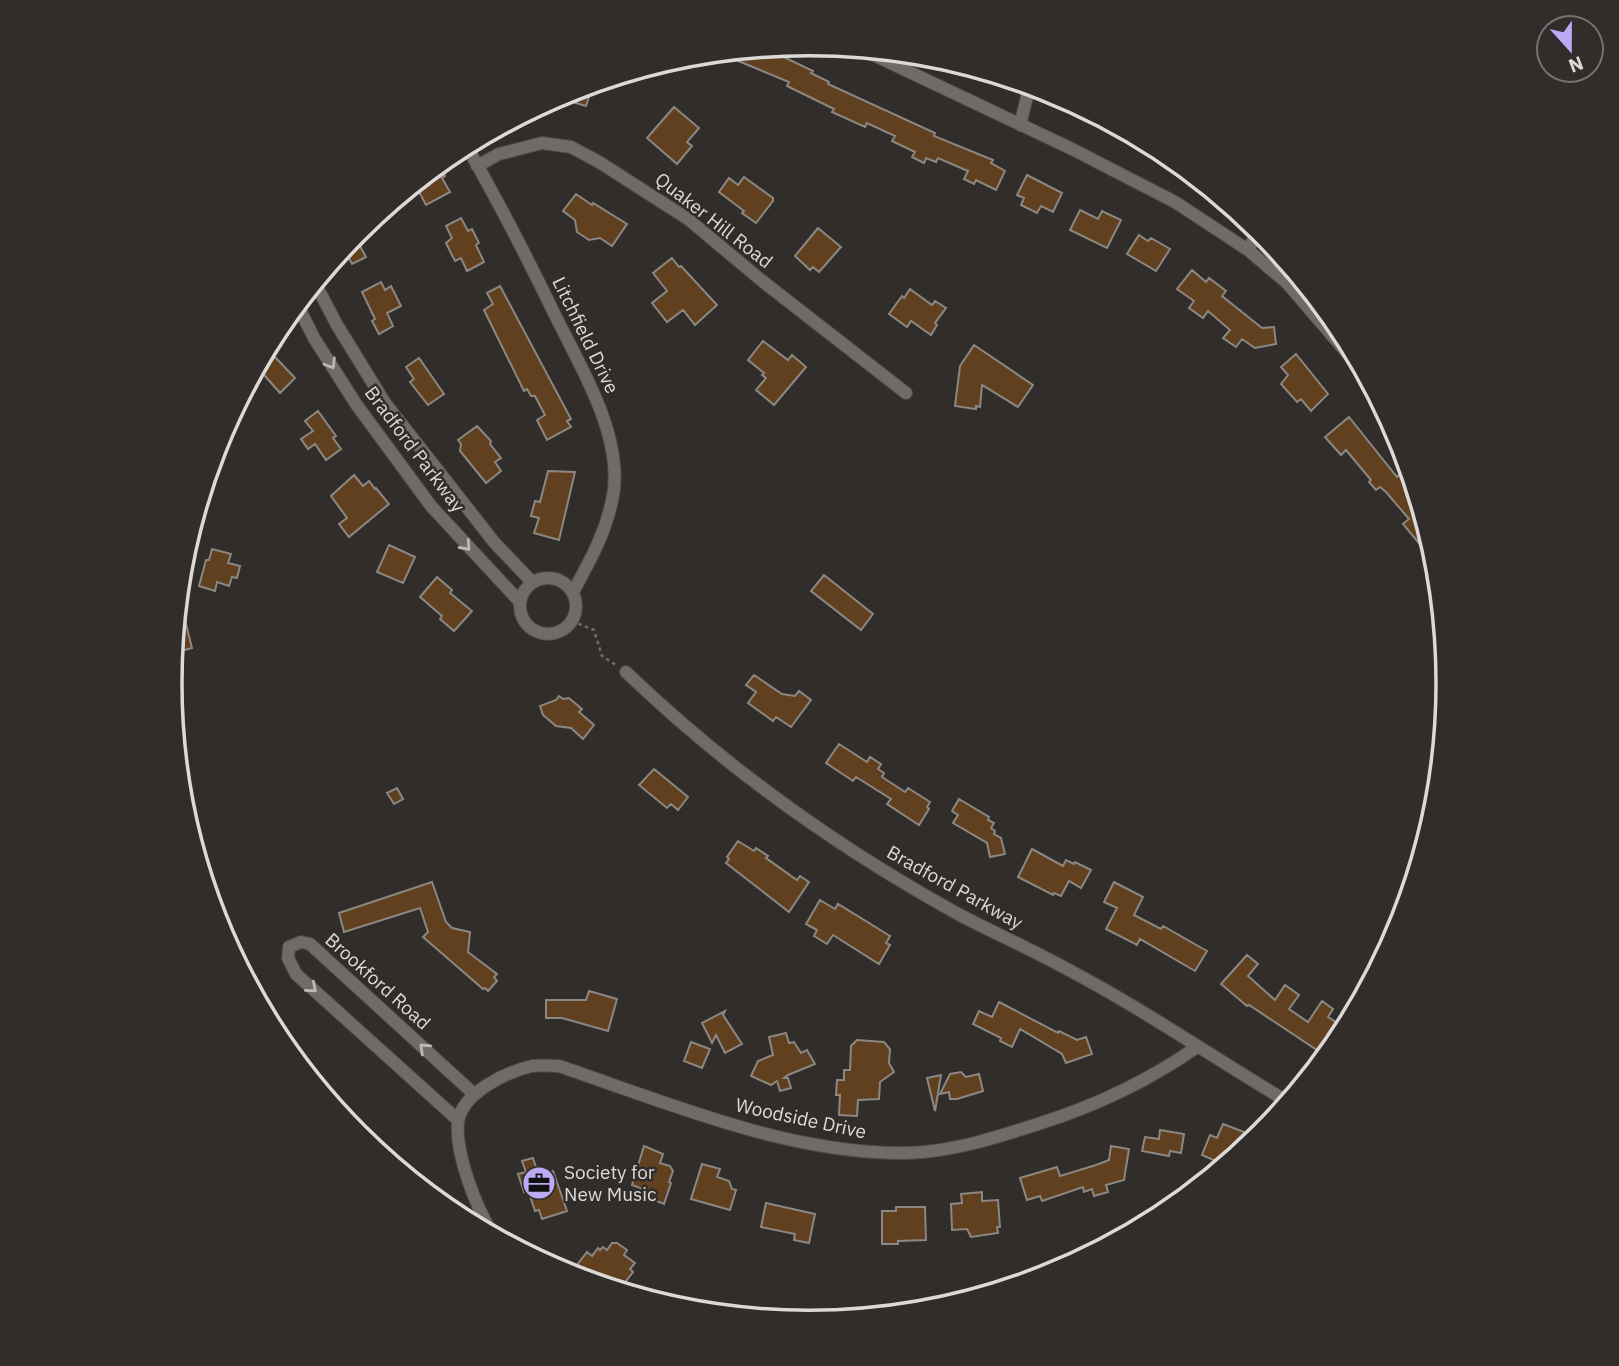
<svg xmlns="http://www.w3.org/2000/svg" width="1619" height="1366" font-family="'IBM Plex Sans',sans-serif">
  <rect width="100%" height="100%" fill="#312d2a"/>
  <path fill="#60401f" stroke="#8b8783" stroke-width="2" d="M765 48 813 71 811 73 829 82 828 84 935 133 934 136 993 160 991 163 1005 171 996 190 976 180 974 184 964 179 968 171 938 158 936 162 926 158 924 163 912 157 915 152 892 141 895 136 867 123 865 127 832 112 834 109 787 86 789 82 719 53Z
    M593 84 586 106 556 97 565 92Z
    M674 107 699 128 687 142 692 146 677 164 647 138Z
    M439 164 445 176 442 178 450 192 426 205 415 184Z
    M1027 175 1062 193 1053 212 1041 206 1037 213 1021 205 1024 198 1017 195Z
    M744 177 773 198V201L756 223 742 213 744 211 719 192 729 178 738 185Z
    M576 194 592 205 593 203 627 224 612 246 600 238 589 240 577 232 575 220 563 211Z
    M1080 210 1098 219 1102 211 1121 220 1107 248 1070 230Z
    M461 218 468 231 472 229 479 243 476 245 484 262 467 271 461 258 455 261 446 243 452 238 446 226Z
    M818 228 841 247 819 272 813 267 810 270 795 256Z
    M354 235 366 257 352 264 344 248Z
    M1139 235 1148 241 1151 238 1170 249 1156 271 1127 254Z
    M672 258 679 267 681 266 717 305 695 325 683 310 667 322 652 303 667 291 653 273Z
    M1192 270 1206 282 1209 278 1226 291 1222 296 1262 328 1274 327 1276 344 1255 348 1242 339 1236 347 1223 338 1230 330 1208 311 1203 318 1189 308 1194 301 1177 289Z
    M381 282 385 290 391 286 401 306 387 313 393 326 379 334 372 321 375 319 362 292Z
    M500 286 571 419 567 421 571 427 547 440 537 420 545 415 535 396H531L527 389 524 391 484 310 493 304 487 293Z
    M910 289 932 305 935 301 946 308 935 323 937 325 931 335 911 321 907 327 889 314 902 296 904 298Z
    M763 341 788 360 792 355 806 367 774 405 756 390 766 378 762 375 764 373 748 360Z
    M974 345 1033 385 1018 407 982 385 980 407 976 406V409L955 406 960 366Z
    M265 352 272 360 275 357 295 378 280 393 257 367Z
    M1296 354 1328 394 1311 411 1301 399 1297 402 1281 384 1288 375 1281 367Z
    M419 358 444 394 428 405 410 382 414 379 406 367Z
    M318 411 336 436 333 438 341 449 326 460 315 444 308 449 301 439 313 431 305 421Z
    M1349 417 1397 477 1400 474 1411 487 1409 489 1419 500 1437 565 1403 524 1409 519 1386 492 1380 487 1376 490 1369 482 1371 480 1346 450 1341 455 1325 437Z
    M477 426 491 441 490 444 501 458 495 462 501 471 486 483 460 451 461 444 458 440Z
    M548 471 575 472 559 540 534 533 539 518 531 516 535 501 540 502Z
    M354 475 363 486 369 481 375 489 376 488 389 504 349 537 339 524 347 518 331 496Z
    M389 545 415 557 403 583 377 572Z
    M212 549 231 554 228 563 240 566 237 578 232 577 229 586 217 582 215 591 199 586 206 560H209Z
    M824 575 873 614 861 630 811 591Z
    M437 577 452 590 450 593 472 611 454 631 440 619 442 616 420 597Z
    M179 596 192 648 173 653 178 600Z
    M754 675 782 694 795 696 799 691 811 700 791 727 776 717 773 721 748 703 756 692 746 685Z
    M559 696 563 699 569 698 582 709 579 712 594 725 583 739 571 728 556 726 543 715 540 706 556 700Z
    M839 744 867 762 870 757 881 764 878 769 884 773 882 777 905 792 908 788 930 802 927 807 929 809 919 825 887 804 891 799 856 777 853 781 826 763Z
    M654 769 688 797 678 810 671 804 667 808 639 785Z
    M397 788 403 799 394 804 387 793Z
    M959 799 989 817 988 820 994 823 991 828 995 831 994 834 1001 838 1005 854 990 857 987 843 953 823 958 815 952 811Z
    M738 841 754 851 756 848 768 856 766 858 797 880 800 876 809 882 789 912 726 863 729 859 727 857Z
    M1032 849 1063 866 1066 860 1074 864 1075 862 1091 870 1081 888 1069 881 1061 896 1054 893 1053 895 1018 877Z
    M432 882 446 922 452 928 470 932 468 952 497 974 494 977 497 981 488 991 485 988 483 989 423 937 428 932 420 908 344 932 339 913Z
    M1114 882 1143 897 1134 915 1161 929 1163 926 1207 951 1195 971 1140 939 1137 945 1106 929 1117 908 1104 902Z
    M820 900 835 909 838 904 890 936 886 943 890 945 879 964 833 935 827 944 814 936 817 930 806 924Z
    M1247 955 1258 964 1248 976 1275 1000 1285 985 1299 995 1289 1009 1308 1022 1322 1001 1333 1009 1328 1017 1345 1028 1326 1056 1249 1005 1247 1006 1221 984Z
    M589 991 617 999 608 1031 562 1018H546V1000H586Z
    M999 1002 1058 1033 1059 1031 1077 1040 1086 1037 1092 1054 1066 1063 1062 1054 1020 1029 1012 1047 1000 1041 1001 1038 973 1024 979 1011 992 1017Z
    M725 1011 723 1015 742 1044 725 1053 716 1035 712 1043 702 1023Z
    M786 1033 789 1043 794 1042 801 1053 807 1050 815 1064 788 1075 784 1078H788L791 1088 780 1091 777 1081 771 1085 751 1076 758 1061 773 1055 769 1037Z
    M857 1040 884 1042 890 1049 889 1063 894 1072 880 1082 879 1099 858 1100 857 1116 839 1115 840 1095H836L837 1080H844V1070H850L851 1046Z
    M691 1042 710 1049 702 1068 684 1061Z
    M961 1072 966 1077 979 1074 983 1091 957 1099H950L949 1092 940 1094 950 1074Z
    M941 1075 935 1111 927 1078Z
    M1223 1124 1244 1132 1238 1146 1245 1149 1225 1165 1202 1155 1210 1135 1217 1138Z
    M1160 1130 1184 1134 1181 1153 1170 1151 1169 1156 1142 1151 1145 1137 1159 1139Z
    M644 1146 663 1154 660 1163 670 1166 673 1171 669 1182 671 1183 664 1204 646 1197 648 1191 632 1185Z
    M1111 1146 1129 1149 1124 1180 1106 1185 1108 1192 1094 1196 1092 1189 1084 1192 1083 1187 1042 1201 1040 1196 1027 1200 1020 1178 1057 1167 1060 1176 1096 1165 1109 1160Z
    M533 1158 539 1176 553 1171 567 1211 542 1219 539 1210 535 1211 528 1190 524 1192 518 1174 526 1172 522 1161Z
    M702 1164 720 1169 717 1177 729 1181 732 1189 736 1190 730 1210 691 1199Z
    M982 1192V1201L998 1200 1000 1227H997L998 1233 971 1237 967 1229 952 1230 951 1204 962 1203 961 1194Z
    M766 1203 815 1214 809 1243 794 1240 795 1234 761 1227Z
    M896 1207H925L926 1240 898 1241V1244H882V1211H896Z
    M612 1243H617L627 1250 624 1255 635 1263 630 1269 633 1272 619 1290 578 1277 579 1275 573 1270 587 1252 592 1256 598 1248 600 1250 603 1247 607 1250Z"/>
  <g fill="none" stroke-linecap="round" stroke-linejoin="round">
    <defs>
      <path id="street" d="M861 49 1072 149 1175 202 1248 250 1287 283 1367 376
        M1020 125 1030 85
        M466 145C498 201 527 257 555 315 580 366 620 430 614 489 609 527 591 559 573 592
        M477 166 499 154 542 143 571 147 599 162 688 219 761 280 906 393
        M1248 250 1259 229
        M315 283 337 325 385 403 494 542 532 582
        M297 304 314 338 356 404 431 506 520 602
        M520 606a28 28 0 1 1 56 0a28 28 0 1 1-56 0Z
        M626 672C724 766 838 848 958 914 994 933 1031 949 1067 969 1143 1009 1214 1058 1288 1102
        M458 1120 296 974 288 958 289 947 301 942 310 944 474 1094
        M493 1235C476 1207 455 1154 458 1122 462 1093 506 1072 532 1066 541 1065 551 1066 559 1066 668 1103 791 1155 907 1153 953 1152 998 1137 1041 1123 1098 1105 1148 1081 1197 1047"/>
    </defs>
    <use href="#street" stroke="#4c4846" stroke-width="14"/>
    <path stroke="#706d6b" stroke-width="2.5" stroke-dasharray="3.5 3.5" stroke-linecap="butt" d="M572 621 594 630 602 656 616 665"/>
    <use href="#street" stroke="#6f6b68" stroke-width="12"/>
  </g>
  <defs><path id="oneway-chevron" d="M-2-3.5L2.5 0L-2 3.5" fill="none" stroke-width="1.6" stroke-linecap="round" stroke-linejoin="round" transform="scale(1.75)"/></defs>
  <g stroke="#bbb9b6">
    <use href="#oneway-chevron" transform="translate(331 364) rotate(58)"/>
    <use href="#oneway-chevron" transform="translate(466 546) rotate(48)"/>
    <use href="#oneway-chevron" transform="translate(312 988) rotate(41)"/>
    <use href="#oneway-chevron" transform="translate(424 1048) rotate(-137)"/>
  </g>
  <defs>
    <symbol id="office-disc" viewBox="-11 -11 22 22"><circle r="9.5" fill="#bea9f5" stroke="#312d2a"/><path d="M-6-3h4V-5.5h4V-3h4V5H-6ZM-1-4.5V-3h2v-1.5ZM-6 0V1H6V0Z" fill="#111"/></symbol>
  </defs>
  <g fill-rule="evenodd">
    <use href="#office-disc" x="520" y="1164" width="38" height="38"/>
  </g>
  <g text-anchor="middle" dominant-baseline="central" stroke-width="5" stroke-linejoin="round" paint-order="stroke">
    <g font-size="19" fill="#dcdad8" stroke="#312d2a">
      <text transform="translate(714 220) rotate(38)">Quaker Hill Road</text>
      <text transform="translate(586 335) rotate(64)">Litchfield Drive</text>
      <text transform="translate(415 449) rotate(53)">Bradford Parkway</text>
      <text transform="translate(955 887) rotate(29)">Bradford Parkway</text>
      <text transform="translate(378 981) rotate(42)">Brookford Road</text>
      <text transform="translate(801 1118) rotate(12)">Woodside Drive</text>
    </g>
    <g font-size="19" fill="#dcdad8" stroke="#312d2a" text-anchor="start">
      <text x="564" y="1172">Society for<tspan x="564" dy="22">New Music</tspan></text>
    </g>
  </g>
  <path d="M0 0H1619V1366H0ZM182 683a627 627 0 1 1 1254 0a627 627 0 1 1-1254 0Z" fill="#312d2a" fill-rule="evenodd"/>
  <path fill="none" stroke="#dcdad8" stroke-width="3.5" d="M182 683a627 627 0 1 1 1254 0a627 627 0 1 1-1254 0Z"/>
  <g transform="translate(1570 49) rotate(159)"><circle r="33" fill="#312d2a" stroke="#757270" stroke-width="2"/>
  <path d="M0-5L12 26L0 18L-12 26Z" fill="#bea9f5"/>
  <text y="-10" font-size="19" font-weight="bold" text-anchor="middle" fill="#dcdad8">N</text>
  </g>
</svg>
